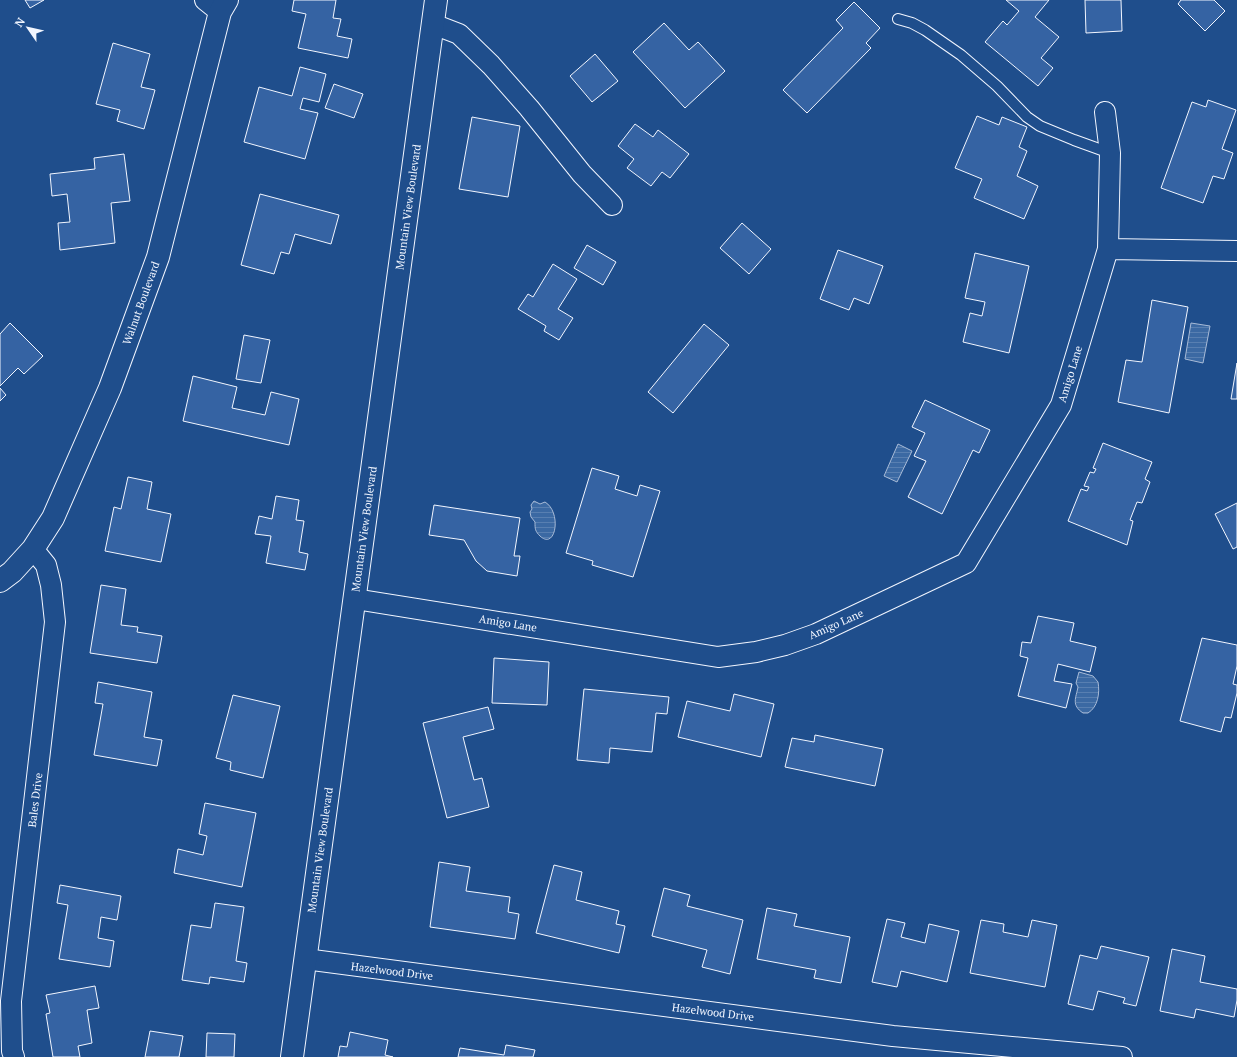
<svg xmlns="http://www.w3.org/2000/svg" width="1237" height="1057" font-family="'PT Serif',serif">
  <defs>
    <pattern id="water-rules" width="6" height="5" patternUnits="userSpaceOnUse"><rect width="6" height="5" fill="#3b69a3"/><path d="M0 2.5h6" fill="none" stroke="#587fb1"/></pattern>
  </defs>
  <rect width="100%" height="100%" fill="#1f4e8c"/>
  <path fill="url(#water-rules)" stroke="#a8bbd7" d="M1191 323 1210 326 1203 363 1185 359Z
    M898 444 912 451 897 482 884 476Z
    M534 501 540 504 545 502C562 512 556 551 540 536 535 531 535 529 535 522L531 517 530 512 532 509 531 505Z
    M1079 672 1093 676 1098 682C1100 693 1098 707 1088 713H1083C1071 705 1076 698 1078 687L1076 683Z"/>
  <path fill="#3563a3" stroke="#f2f6ff" d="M25 0H44L30 8Z
    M294 0H336L333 18 341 19 337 36 352 39 348 58 298 48 306 14 292 11Z
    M1006 0H1049L1035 17 1059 37 1041 58 1053 68 1038 86 985 42 1003 21 1007 25 1019 11Z
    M1085 0H1121L1122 31 1086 33Z
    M1181 0H1214L1225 11 1205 31 1178 4Z
    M854 2 880 28 866 43 871 48 807 113 783 90 843 28 836 20Z
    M664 23 689 50 698 42 725 71 685 108 633 52Z
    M113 43 150 54 141 87 155 90 144 129 117 121 120 110 96 104Z
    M595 54 618 81 592 102 570 76Z
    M300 67 326 74 319 102 303 98 300 109 318 113 305 159 244 142 259 87 292 96Z
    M334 84 363 94 354 118 325 108Z
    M1208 100 1236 110 1222 149 1233 153 1224 179 1213 176 1203 203 1161 188 1192 102 1206 107Z
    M977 116 999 125 1002 117 1027 127 1019 147 1027 151 1017 176 1038 186 1024 219 974 198 982 179 955 168Z
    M472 117 520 126 508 197 459 189Z
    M635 124 653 137 658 130 689 154 670 178 662 172 651 186 627 168 634 159 618 146Z
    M124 154 130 201 111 203 115 243 60 250 58 223 70 222 67 194 52 196 50 174 95 169 94 158Z
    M260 194 339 215 331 244 295 234 289 254 281 252 274 274 241 265Z
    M742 223 771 249 749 274 720 248Z
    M587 245 616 262 603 285 574 268Z
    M838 250 883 266 869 304 854 298 849 310 820 299Z
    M975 253 1029 266 1009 353 963 342 970 313 982 316 985 302 965 298Z
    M553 264 577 279 558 309 573 318 559 340 544 331 546 326 518 309 528 294 533 297Z
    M1152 300 1188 307 1169 413 1118 402 1126 360 1142 362Z
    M10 323 43 356 24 374 18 368 0 386V334Z
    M704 324 729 345 673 413 648 392Z
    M244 335 270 340 261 383 236 379Z
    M1237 363V399H1231Z
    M193 376 237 387 232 408 265 415 271 392 299 399 289 445 183 421Z
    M0 388 6 395 0 401Z
    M925 400 990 430 979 453 973 450 942 514 908 497 926 461 914 456 925 433 912 427Z
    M1103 443 1152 462 1145 479 1150 482 1142 503 1137 502 1130 520 1133 521 1127 545 1068 521 1081 489 1087 491 1089 487 1084 486 1090 472 1094 473 1096 469 1093 468Z
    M592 468 619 476 615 489 637 496 640 485 660 491 633 577 592 565 593 561 566 553Z
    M128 477 152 482 147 509 171 514 161 562 105 551 114 507 121 509Z
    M276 496 299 500 296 520 304 521 299 552 308 554 305 570 266 563 271 536 255 534 259 516 272 519Z
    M1237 503V547L1233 549 1215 514Z
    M434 505 520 518 514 556H520L517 576 487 571 476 561 464 540 429 535Z
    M101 585 126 589 121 625 138 627 137 632 162 636 157 663 90 653Z
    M1038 616 1074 623 1070 641 1096 647 1090 672 1058 664 1054 681 1072 684 1066 708 1018 696 1028 658 1020 656 1022 642 1031 643Z
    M1202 638 1237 645V666L1233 684 1237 685V693L1231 718 1225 717 1221 732 1180 721Z
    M494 658 549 662 547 705 492 703Z
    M98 682 152 692 144 737 162 740 157 766 94 755 103 704 95 703Z
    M584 689 669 697 667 714 656 713 652 752 610 748 609 763 577 760Z
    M734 694 774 704 761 757 678 737 687 701 730 711Z
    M233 695 280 706 263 778 230 770 231 762 216 758Z
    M488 707 494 729 463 737 474 780 482 778 489 807 447 818 423 723Z
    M815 735 883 749 875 786 785 767 792 738 814 742Z
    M205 803 256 813 242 887 174 873 178 849 203 855 207 836 199 834Z
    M439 862 470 867 466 891 510 897 508 912 519 914 515 939 430 927Z
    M554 865 582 872 576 900 619 911 616 924 625 926 619 953 536 933Z
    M60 885 121 896 117 920 101 917 98 938 114 941 110 967 59 959 68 905 57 903Z
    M664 888 690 895 687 906 743 920 730 974 702 967 707 950 652 936Z
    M215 903 244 907 236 961 247 963 244 982 210 977 209 984 182 980 191 925 211 928Z
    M767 908 797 914 794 926 850 937 841 983 814 978 816 970 757 959Z
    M887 919 905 923 901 937 925 943 929 924 959 931 947 982 901 971 897 987 872 982Z
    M981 920 1004 924 1003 932 1028 937 1032 920 1057 925 1045 987 970 973Z
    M1101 946 1149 957 1136 1006 1123 1003 1125 998 1098 991 1093 1010 1068 1004 1080 955 1097 959Z
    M1172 949 1205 956 1200 982 1237 989V1000L1234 1017 1196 1009 1194 1018 1160 1011Z
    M95 986 99 1008 87 1010 92 1043 78 1046 80 1057H53L46 1014 50 1013 46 995Z
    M150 1031 183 1036 179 1057H145Z
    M350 1032 388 1040 385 1055 393 1057H338L340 1046 347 1047Z
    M207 1033 235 1034 234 1057H206Z
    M506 1045 535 1050 533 1057H458L460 1048 504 1055Z"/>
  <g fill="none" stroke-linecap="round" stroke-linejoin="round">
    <defs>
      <path id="lane" d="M898 19 912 23 925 30 961 55 997 86 1027 117 1040 126 1074 140 1110 153"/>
      <path id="street" d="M205 0 220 12
        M433 24 459 34 491 65 529 108 582 174 612 205
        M1108 249 1237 251
        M355 599 718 657 756 652 785 645 816 634 966 563 1061 405 1108 249 1110 153 1105 112
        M305 959 893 1036 1122 1057
        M14 1057 12 1051 11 1001 55 622 51 585 46 565 33 549"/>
      <path id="secondary" d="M0 581 12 572 33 549 53 518 110 388 158 257 220 12 227 0
        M292 1057 436 0"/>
    </defs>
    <use href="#lane" stroke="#f2f6ff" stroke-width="12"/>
    <use href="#street" stroke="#f2f6ff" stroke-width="22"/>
    <use href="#secondary" stroke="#f2f6ff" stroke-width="24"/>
    <use href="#lane" stroke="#1f4e8c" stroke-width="10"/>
    <use href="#street" stroke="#1f4e8c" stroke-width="20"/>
    <use href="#secondary" stroke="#1f4e8c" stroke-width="22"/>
  </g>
  <g text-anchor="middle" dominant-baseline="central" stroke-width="3" stroke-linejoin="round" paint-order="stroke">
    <g font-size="11" fill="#f2f6ff" stroke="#1f4e8c">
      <text transform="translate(408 207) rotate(-82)">Mountain View Boulevard</text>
      <text transform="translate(141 303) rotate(-70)">Walnut Boulevard</text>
      <text transform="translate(1070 374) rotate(-73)">Amigo Lane</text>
      <text transform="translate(364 529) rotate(-82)">Mountain View Boulevard</text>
      <text transform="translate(508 623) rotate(9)">Amigo Lane</text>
      <text transform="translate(836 624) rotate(-24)">Amigo Lane</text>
      <text transform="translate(35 800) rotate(-83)">Bales Drive</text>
      <text transform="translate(320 850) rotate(-82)">Mountain View Boulevard</text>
      <text transform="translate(392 971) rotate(7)">Hazelwood Drive</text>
      <text transform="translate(713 1012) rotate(7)">Hazelwood Drive</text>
    </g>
  </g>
  <g transform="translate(28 28) rotate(304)" stroke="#1f4e8c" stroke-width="3" paint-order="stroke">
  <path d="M0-3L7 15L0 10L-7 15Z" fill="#f2f6ff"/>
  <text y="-6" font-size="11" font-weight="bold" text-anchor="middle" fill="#f2f6ff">N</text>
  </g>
</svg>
